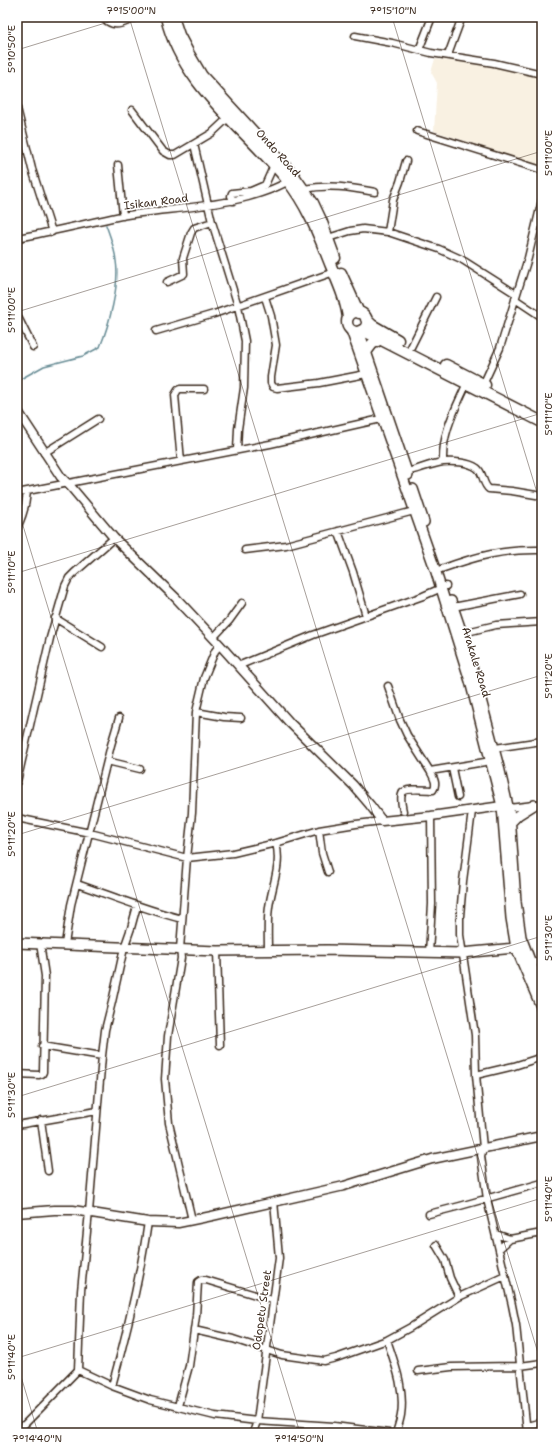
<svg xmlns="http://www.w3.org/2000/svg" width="559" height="1450" font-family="'Shantell Sans',sans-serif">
  <rect width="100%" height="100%" fill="#fff"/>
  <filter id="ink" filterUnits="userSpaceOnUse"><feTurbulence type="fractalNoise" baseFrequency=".025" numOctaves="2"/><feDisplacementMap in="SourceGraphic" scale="8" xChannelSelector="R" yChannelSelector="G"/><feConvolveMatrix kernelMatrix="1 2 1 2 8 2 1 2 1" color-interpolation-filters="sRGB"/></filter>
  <g filter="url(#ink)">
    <path fill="#f9f1e2" d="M435 59 484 65 542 77V166L434 131 437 83 431 72Z"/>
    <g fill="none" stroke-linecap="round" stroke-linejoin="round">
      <path stroke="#678c95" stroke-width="1.5" d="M17 381 44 366 83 356 100 347C109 325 120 285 116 261 115 249 110 236 106 225"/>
      <defs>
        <path id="minor" d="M101 17C117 30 121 23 138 17
          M355 36 392 43 431 53 494 63 542 74
          M419 50 432 17
          M448 55 462 17
          M17 108 32 169 52 232
          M132 110 163 151 170 155H175L212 133 229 117
          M417 131 542 170
          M194 144 212 222 238 306 245 341 244 388 238 429 237 450
          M118 165 123 216
          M303 189C330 184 348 187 375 192
          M233 201 231 196 232 193 251 191 265 185 274 165
          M388 232 393 200 400 182 406 161
          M17 238C52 232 87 223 121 216 164 209 206 208 248 197 262 193 278 188 290 180
          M328 238 350 231 363 229 388 232 439 249 461 259 516 294
          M167 282 184 274 183 258 191 233 194 228 212 222
          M265 297 271 316 276 345 271 377V383L273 387 277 388 319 383 366 374
          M515 299 542 317
          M17 315 33 347
          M156 331 214 314 334 272
          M411 347 436 297
          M482 387 500 348 528 258 542 200
          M44 453 98 419
          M181 461 175 395 178 390 180 389H204
          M443 462C442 432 455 410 467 383
          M407 472C419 469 431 464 443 462 452 461 469 462 477 468 484 473 482 484 489 489L512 491 542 496
          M17 493 270 444 381 419
          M17 528C23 516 26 505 27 492
          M338 531 353 572 366 616
          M245 550 286 545 414 511
          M441 569C477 556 503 549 542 550
          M453 607 520 594
          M55 618 102 647
          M463 633 496 625 542 622
          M213 638 229 621 242 603
          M220 645 215 651 204 678 196 712 192 813 187 858 233 853 276 843 319 830 356 824 382 821
          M238 666 313 635 423 596 446 586
          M388 686 400 720 407 735 430 771 491 761
          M196 712 224 717 241 718
          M495 748 542 741
          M107 761 140 769
          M452 768 458 797
          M17 782 50 638 65 586 69 578 74 573 114 538
          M509 808 542 804
          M403 811C402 806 400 799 402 794 404 787 427 790 433 790 438 784 433 777 430 771
          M472 811 463 881 460 916V935L475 1035 476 1075 483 1148 481 1156 487 1199 512 1305 516 1325 527 1433
          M17 818 90 833 187 858 180 949 181 958 168 1036 165 1079 169 1123 192 1220
          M319 830 322 853 328 872
          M77 884C112 896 146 910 182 919
          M65 944 71 905 111 745 119 718
          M217 951 220 1045
          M268 951C268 937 267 921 269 907 272 885 282 865 276 843
          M429 953 432 904 431 816
          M531 963 542 961
          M42 1046 102 1056
          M17 1074 39 1075 42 1074 43 1072 45 976 40 943
          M476 1075 514 1066 542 1057
          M41 1120 48 1171
          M17 1125 97 1111
          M429 1214 460 1206 542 1183
          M496 1234 510 1239 542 1233
          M436 1245 445 1260 450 1278 459 1297
          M499 1249 510 1239
          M194 1330 233 1339 282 1355 324 1361 336 1358 387 1340 411 1327 459 1297 505 1276
          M387 1340C395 1364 405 1389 401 1415 400 1421 398 1427 396 1433
          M78 1370 112 1386 150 1400 215 1416 257 1421 334 1426 389 1433
          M418 1371 451 1367 520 1366 542 1363
          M112 1386C127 1332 140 1278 148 1222
          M178 1406 189 1366 196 1316 198 1282 201 1280H206L272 1300
          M527 1426 542 1422
          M17 1432 78 1370 81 1291 89 1212 102 1056 105 1030 112 1002 124 948 131 928 137 906
          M253 1433 257 1421 279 1258 274 1201"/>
        <path id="tertiary" d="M17 410 61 477 71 487 114 538 176 598 220 645 290 723 353 785 370 805 382 821 431 816 502 806
          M17 1213 54 1210H73L148 1222 178 1223 212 1216 344 1186 432 1159 542 1136"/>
        <path id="secondary" d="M351 330 435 569 470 681 502 806 511 918 516 948 542 1009
          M359 331 408 475
          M413 489 424 522
          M451 601 468 651 500 771 510 815 516 902 521 937 531 963 542 988
          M511 822 518 815 534 805
          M17 943 217 951 328 950 462 953 516 948"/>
        <path id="primary" d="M166 17C182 86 245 128 287 180 308 206 319 236 331 266 338 283 346 300 348 318
          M173 17 179 35 189 54 202 76 294 176 313 203 321 220 335 258
          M341 273 359 313
          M347 322a10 10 0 1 1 20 0a10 10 0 1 1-20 0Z
          M366 319 372 325 398 340
          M362 330 542 422
          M366 352 372 344 381 339
          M446 365 485 385"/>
      </defs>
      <use href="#minor" stroke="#3b2a1e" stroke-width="9"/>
      <use href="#tertiary" stroke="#3b2a1e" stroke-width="11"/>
      <use href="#secondary" stroke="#3b2a1e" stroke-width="12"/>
      <use href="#primary" stroke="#3b2a1e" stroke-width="13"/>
      <use href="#minor" stroke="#fff" stroke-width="6"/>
      <use href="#tertiary" stroke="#fff" stroke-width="8"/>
      <use href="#secondary" stroke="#fff" stroke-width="9"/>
      <use href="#primary" stroke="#fff" stroke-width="10"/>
    </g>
  </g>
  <path fill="none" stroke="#3b2a1e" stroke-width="1" stroke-opacity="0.45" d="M129 17 542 1366M392 17 542 509M17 50 125 17M17 312 542 151M17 506 300 1433M17 573 542 413M17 835 542 675M17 1097 542 936M17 1358 542 1198M17 1363 38 1433"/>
  <g text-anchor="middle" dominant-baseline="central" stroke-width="3.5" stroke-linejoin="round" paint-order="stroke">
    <g font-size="11" fill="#3b2a1e" stroke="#fff">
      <text transform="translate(278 153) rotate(48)">Ondo Road</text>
      <text transform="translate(156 202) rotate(-7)">Isikan Road</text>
      <text transform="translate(476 662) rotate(73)">Arakale Road</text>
      <text transform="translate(262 1310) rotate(-82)">Odopetu Street</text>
    </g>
  </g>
  <rect width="559" height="1450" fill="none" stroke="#fff" stroke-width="44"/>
  <rect x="22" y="22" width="515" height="1406" fill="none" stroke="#3b2a1e" stroke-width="1.5"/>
  <g font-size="10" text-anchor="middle" fill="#3b2a1e">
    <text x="131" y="14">7°15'00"N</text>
    <text x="393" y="14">7°15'10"N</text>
    <text transform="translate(11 49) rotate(-90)" y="4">5°10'50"E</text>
    <text transform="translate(548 153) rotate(-90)" y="4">5°11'00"E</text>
    <text transform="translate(11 310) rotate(-90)" y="4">5°11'00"E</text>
    <text transform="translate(548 414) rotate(-90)" y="4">5°11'10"E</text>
    <text transform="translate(11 572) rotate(-90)" y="4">5°11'10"E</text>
    <text transform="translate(548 676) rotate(-90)" y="4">5°11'20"E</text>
    <text transform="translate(11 834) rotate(-90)" y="4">5°11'20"E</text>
    <text transform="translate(548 938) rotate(-90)" y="4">5°11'30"E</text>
    <text transform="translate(11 1095) rotate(-90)" y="4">5°11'30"E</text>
    <text transform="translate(548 1199) rotate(-90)" y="4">5°11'40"E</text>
    <text transform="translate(11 1357) rotate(-90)" y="4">5°11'40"E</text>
    <text x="37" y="1442">7°14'40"N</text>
    <text x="299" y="1442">7°14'50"N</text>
  </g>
</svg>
